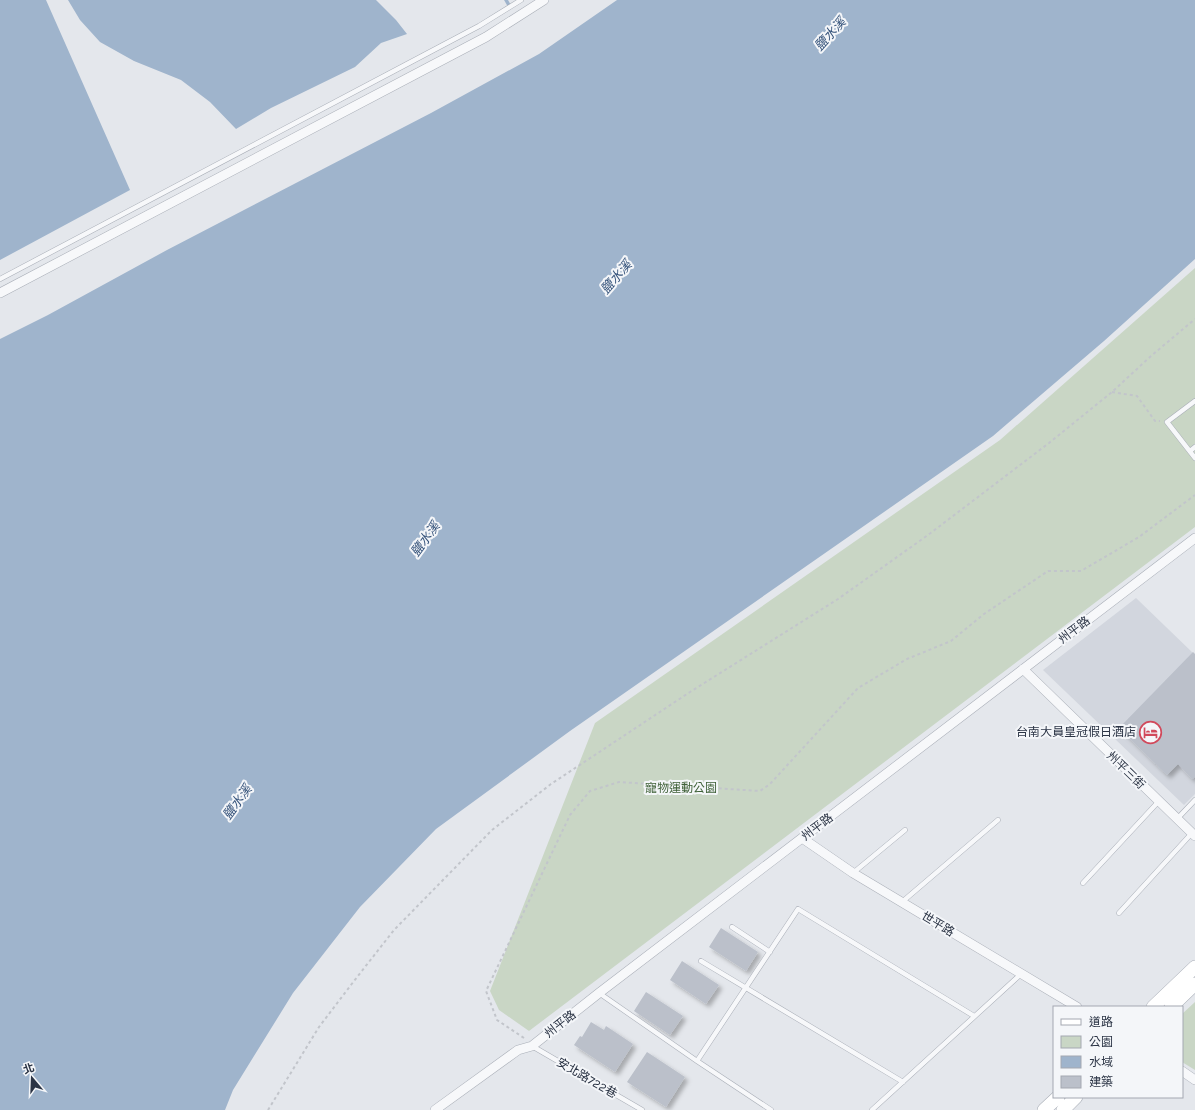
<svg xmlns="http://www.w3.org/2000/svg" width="1195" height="1110" font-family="Karla,'Noto Sans TC',sans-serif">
  <defs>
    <filter id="shadow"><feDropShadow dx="3.5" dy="3.5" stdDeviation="2" flood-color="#0004"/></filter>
  </defs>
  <rect width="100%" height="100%" fill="#e4e7ec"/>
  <path fill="#d2d6de" d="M1136 598 1195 655V794L1184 805 1043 670Z"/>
  <path fill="#c9d6c5" d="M1195 268V527L529 1031 499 1010 490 991 595 723 1000 440Z
    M1195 1002V1070L1182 1062V1014Z"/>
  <path fill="#9fb4cc" d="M0 0H46L130 190 0 260Z
    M68 0H376L396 20 407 34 381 43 355 67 271 108 236 129 210 102 181 80 134 61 100 42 80 20Z
    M617 0H1195V259L1104 341 993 436 570 731 436 829 360 907 293 993 233 1090 225 1110H0V339L48 315 167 250 431 113 539 54Z"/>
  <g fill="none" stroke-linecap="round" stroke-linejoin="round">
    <path stroke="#9fb4cc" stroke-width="3.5" d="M506 0 510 7"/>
  </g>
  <path fill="#bbc0ca" filter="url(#shadow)" d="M1193 652 1195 654V777L1192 779 1178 764 1167 775 1119 728Z
    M721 928 758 952 746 971 709 947Z
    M682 961 719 985 706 1004 670 980Z
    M646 992 683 1016 670 1035 634 1011Z
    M591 1022 604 1030 606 1026 633 1044 615 1072 574 1045 580 1036 582 1037Z
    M647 1052 685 1077 666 1107 627 1082Z"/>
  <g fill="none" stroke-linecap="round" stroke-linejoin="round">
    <defs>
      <path id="lane" d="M0 279 479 26 521 0
        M1195 401 1167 422 1195 458
        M1190 451 1195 447
        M1177 819 1195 800
        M853 873 905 830
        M1083 883 1159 801
        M902 902 998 820
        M1119 913 1192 833
        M732 927 770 952
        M701 961 903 1082
        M599 993 697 1061 771 1110
        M532 1046 642 1110
        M697 1061 798 909 974 1016
        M872 1110 1021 974"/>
      <path id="street" d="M0 293 486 37 544 0
        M1023 669 1195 836
        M802 838 853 873 1077 1007
        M1182 1071 1195 1080
        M435 1110 518 1050 532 1046 599 993 1195 538"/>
      <path id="secondary" d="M1153 1007 1195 967
        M1171 1007 1195 984
        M1044 1110 1058 1097
        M1063 1110 1076 1097"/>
    </defs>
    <use href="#lane" stroke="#a9aeb7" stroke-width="5.5"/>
    <use href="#street" stroke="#a9aeb7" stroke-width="10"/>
    <use href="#secondary" stroke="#a9aeb7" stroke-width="14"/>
    <path stroke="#c2c5cb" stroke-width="2" stroke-dasharray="3 3" stroke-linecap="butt" d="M1112 392 1137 396 1155 421H1160
      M524 1038 497 1020 486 991 570 815 590 791 619 782 760 791 770 784 858 688 907 659 951 641 984 614 1048 571H1081L1139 537 1195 495
      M268 1110 319 1027 354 981 394 930 492 830 551 784 690 692 838 599 928 535 1049 443 1112 392 1151 356 1195 319"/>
    <use href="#lane" stroke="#f7f8fa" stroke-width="4.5"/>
    <use href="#street" stroke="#f7f8fa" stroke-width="9"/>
    <use href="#secondary" stroke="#fff" stroke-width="13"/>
  </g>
  <defs>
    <symbol id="hotel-ring" viewBox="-11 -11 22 22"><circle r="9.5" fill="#f4f6f9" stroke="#d1495b" stroke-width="1.5"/><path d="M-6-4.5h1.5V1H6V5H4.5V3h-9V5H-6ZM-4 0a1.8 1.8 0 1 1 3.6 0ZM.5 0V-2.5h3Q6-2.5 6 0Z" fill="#d1495b"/></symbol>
  </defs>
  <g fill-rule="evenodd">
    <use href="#hotel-ring" x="1138" y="720" width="25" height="25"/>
  </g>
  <g text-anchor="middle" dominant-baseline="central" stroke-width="4" stroke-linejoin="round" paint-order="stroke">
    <g font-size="12" fill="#2b3445" stroke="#f4f6f9">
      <text transform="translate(1074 630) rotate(-37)">州平路</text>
      <text transform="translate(1126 770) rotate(44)">州平三街</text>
      <text transform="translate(817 827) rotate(-37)">州平路</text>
      <text transform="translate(938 924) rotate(31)">世平路</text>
      <text transform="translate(560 1024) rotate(-38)">州平路</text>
      <text transform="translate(587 1078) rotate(30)">安北路722巷</text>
    </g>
    <g font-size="12" fill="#2b3445" stroke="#f4f6f9" text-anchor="end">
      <text x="1136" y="732">台南大員皇冠假日酒店</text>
    </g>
    <g font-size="12" fill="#3f6138" stroke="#f4f6f9">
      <text x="681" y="788">寵物運動公園</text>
    </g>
    <g font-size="13" font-style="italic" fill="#34527a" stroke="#f4f6f9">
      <text transform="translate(830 34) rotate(-48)">鹽水溪</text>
      <text transform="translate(616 277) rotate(-49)">鹽水溪</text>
      <text transform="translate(425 539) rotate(-54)">鹽水溪</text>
      <text transform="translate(237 802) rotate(-54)">鹽水溪</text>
    </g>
  </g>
  <rect x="1053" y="1006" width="130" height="92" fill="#f4f6f9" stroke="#a4a8b1"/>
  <rect x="1061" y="1019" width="20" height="6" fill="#ffffff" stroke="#a4a8b1"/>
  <text x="1089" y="1026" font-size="12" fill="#2b3445">道路</text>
  <rect x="1061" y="1036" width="20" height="12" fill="#c9d6c5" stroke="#a4a8b1"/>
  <text x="1089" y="1046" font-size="12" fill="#2b3445">公園</text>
  <rect x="1061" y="1056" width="20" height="12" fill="#9fb4cc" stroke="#a4a8b1"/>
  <text x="1089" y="1066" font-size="12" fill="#2b3445">水域</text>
  <rect x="1061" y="1076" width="20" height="12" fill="#bbc0ca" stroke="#a4a8b1"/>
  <text x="1089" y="1086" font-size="12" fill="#2b3445">建築</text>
  <g transform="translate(32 1078) rotate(341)" stroke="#f4f6f9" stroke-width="3" paint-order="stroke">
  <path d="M0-3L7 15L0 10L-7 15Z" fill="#2b3445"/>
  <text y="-6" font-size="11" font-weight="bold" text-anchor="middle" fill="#2b3445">北</text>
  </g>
</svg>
